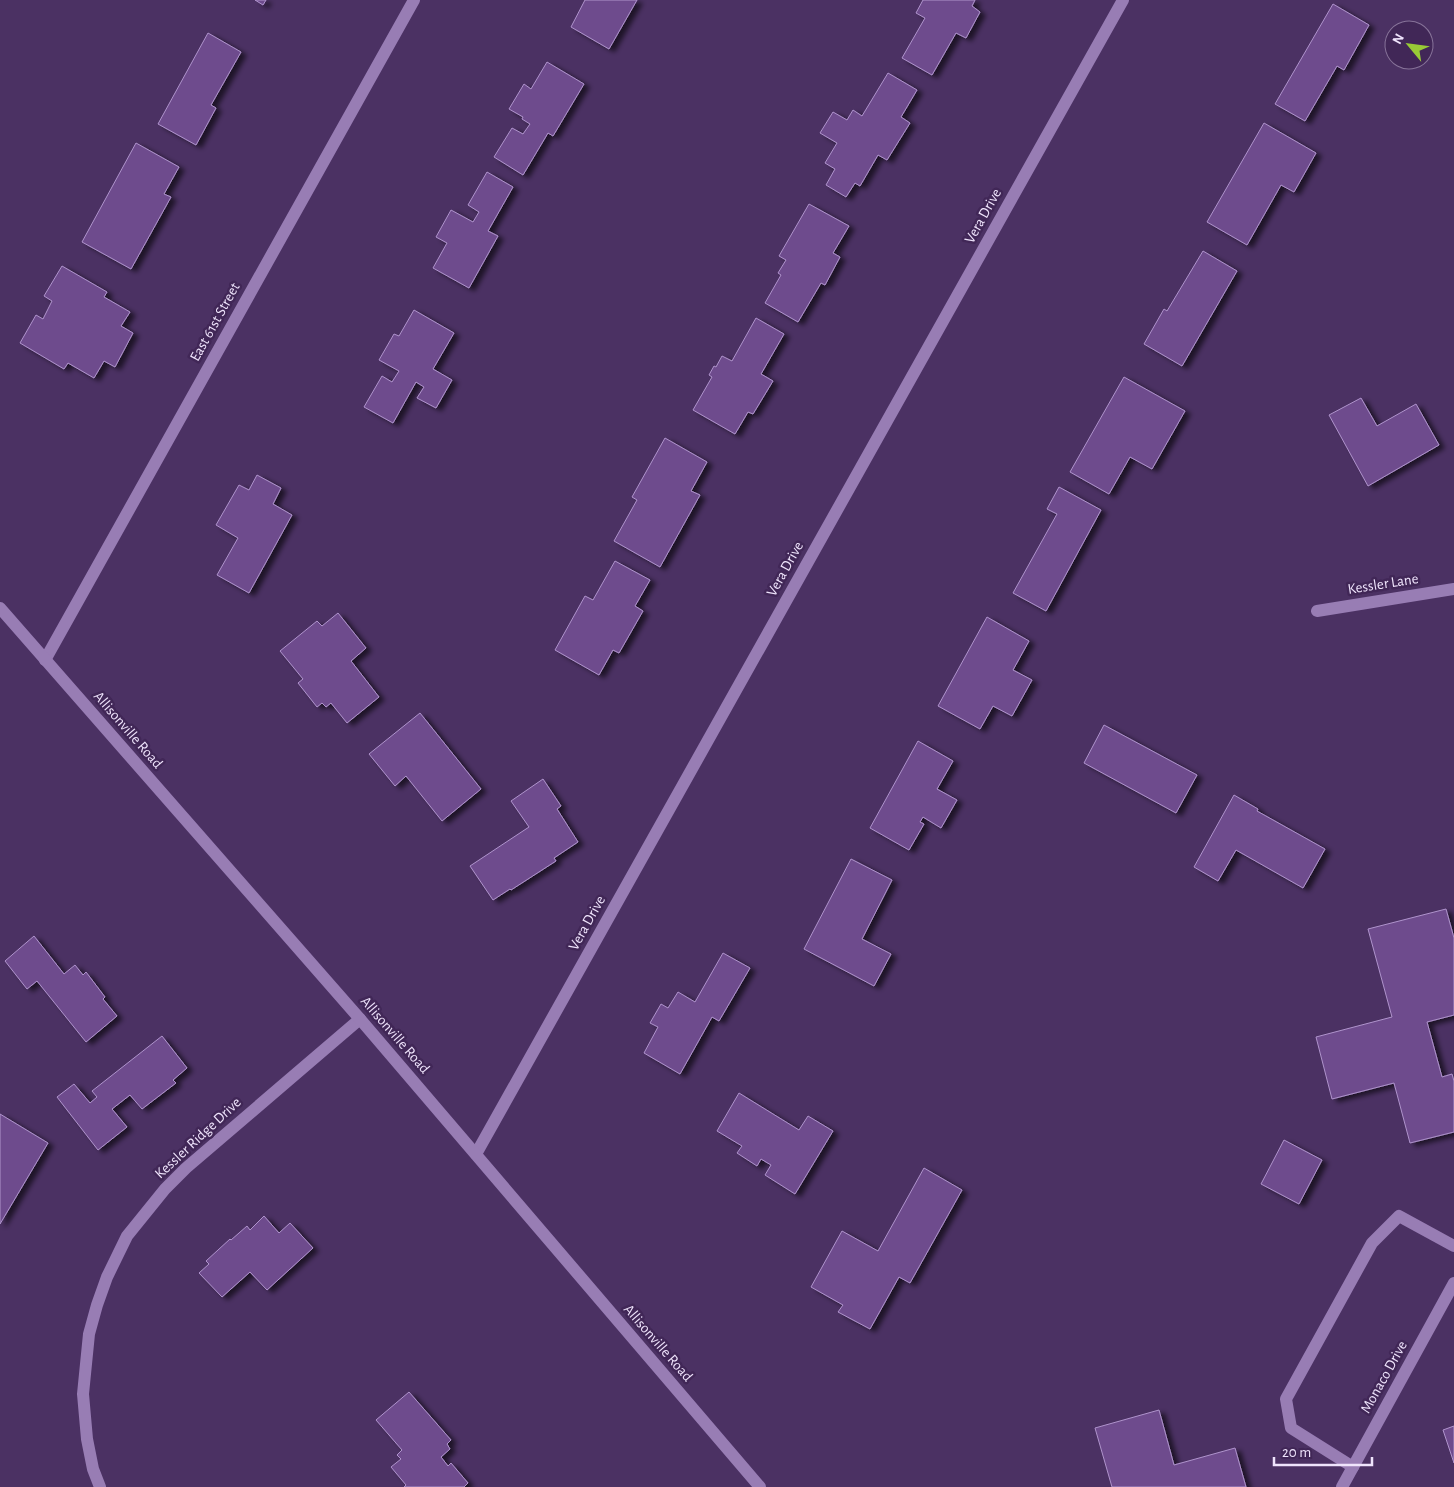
<svg xmlns="http://www.w3.org/2000/svg" width="1454" height="1487" font-family="'Alegreya Sans',sans-serif">
  <defs>
    <filter id="shadow"><feDropShadow dx="5.5" dy="3" stdDeviation="2.5" flood-color="#0009"/></filter>
  </defs>
  <rect width="100%" height="100%" fill="#4b3163"/>
  <path fill="#6e4c8d" stroke="#af93cc" filter="url(#shadow)" d="M255 0H266L263 5Z
    M585 0H637L609 49 571 27Z
    M923 0H975L972 6 980 12 966 38 956 33 932 75 902 58 925 18 916 13Z
    M1333 4 1369 25 1344 70 1337 66 1305 121 1275 104Z
    M208 33 241 52 211 105 216 108 196 145 158 124Z
    M547 62 584 84 553 136 548 133 523 175 494 157 512 128 523 134 530 124 522 119 523 117 509 109 524 84 531 89Z
    M888 73 917 90 901 117 910 123 887 160 878 155 860 186 855 183 846 197 826 185 835 169 825 163 837 143 820 133 833 112 847 120 853 110 862 116Z
    M1264 123 1316 153 1294 192 1281 185 1247 245 1207 222Z
    M136 143 179 167 164 194 171 197 131 269 82 242Z
    M487 172 513 187 488 231 498 236 469 288 433 268 447 243 436 237 451 210 473 222 479 212 468 205Z
    M809 204 849 226 833 253 840 257 825 285 821 283 798 322 765 303 781 275 778 273 786 260 779 256Z
    M1203 251 1237 271 1182 366 1144 344 1164 309 1167 311Z
    M62 266 107 292 104 297 130 312 121 326 133 333 115 367 104 361 94 378 68 363 64 369 20 343 36 315 43 319 52 301 44 296Z
    M414 310 454 333 433 369 452 380 436 408 417 398 424 387 416 382 393 423 364 407 382 376 392 382 399 371 379 360 394 334 399 336Z
    M756 318 784 334 761 374 773 381 753 414 748 412 735 434 693 410 712 377 709 375 714 366 716 367 722 356 732 361Z
    M1124 377 1185 411 1152 469 1130 457 1109 494 1070 472Z
    M1361 398 1377 426 1416 404 1439 445 1368 486 1329 415Z
    M665 438 707 462 691 491 700 495 660 567 614 541 637 500 632 497Z
    M257 475 281 488 273 504 292 515 249 593 217 575 238 538 216 525 239 485 249 490Z
    M1059 487 1101 510 1046 611 1013 593 1057 514 1047 509Z
    M615 561 650 580 635 606 643 611 619 653 613 650 599 675 555 650 585 596 593 600Z
    M338 613 366 648 351 661 379 697 347 723 331 703 326 707 322 703 317 707 298 683 303 679 280 651 317 621 322 626Z
    M987 617 1029 641 1013 670 1032 680 1012 716 993 706 980 729 938 706Z
    M420 713 481 789 442 821 406 776 395 786 369 754Z
    M1104 725 1197 775 1176 813 1084 763Z
    M918 741 953 761 937 789 957 800 941 828 923 817 920 822 924 824 909 850 870 828Z
    M543 779 561 806 557 809 578 842 554 858 556 861 511 890 510 889 493 900 470 866 529 827 511 801Z
    M1234 795 1258 809 1257 811 1325 849 1303 888 1236 850 1218 881 1194 867Z
    M851 859 892 880 862 939 891 954 874 986 804 949Z
    M1446 909 1454 938V1015L1427 1022 1442 1077 1452 1074 1454 1081V1132L1410 1143 1394 1083 1332 1099 1316 1037 1392 1017 1368 929Z
    M34 936 64 974 75 965 83 975 86 972 105 997 103 999 117 1016 86 1042 37 981 27 989 5 961Z
    M723 953 750 968 719 1021 712 1017 680 1074 644 1053 658 1027 650 1023 661 1004 668 1008 678 992 695 1002Z
    M162 1036 187 1068 173 1080 176 1083 142 1109 130 1095 112 1109 127 1127 98 1150 57 1097 74 1084 90 1103 97 1097 92 1091Z
    M739 1093 799 1130 808 1116 833 1131 795 1194 765 1175 771 1165 761 1159 757 1166 737 1153 742 1146 717 1131Z
    M0 1114 48 1143 0 1224Z
    M1284 1140 1322 1160 1299 1204 1261 1184Z
    M924 1168 962 1190 910 1283 899 1277 870 1329 838 1312 843 1305 811 1287 842 1231 878 1251Z
    M264 1216 279 1233 290 1223 313 1248 267 1290 250 1272 222 1297 199 1273 209 1264 206 1261 230 1239 231 1240 247 1226 250 1230Z
    M409 1392 451 1440 447 1444 450 1449 441 1457 448 1466 451 1463 468 1483 464 1487H404L406 1485 391 1467 401 1459 397 1455 402 1450 376 1420Z
    M1159 1410 1174 1465 1235 1448 1246 1487H1112L1095 1428Z
    M1454 1426V1463L1443 1430Z"/>
  <g fill="none" stroke-linecap="round" stroke-linejoin="round">
    <path stroke="#987db4" stroke-width="12" d="M1353 1467 1291 1428 1286 1399 1372 1243 1399 1216 1454 1246"/>
    <path stroke="#987db4" stroke-width="12" d="M1317 611 1454 589
      M45 660 414 0
      M476 1154 1123 0
      M100 1487 93 1469 87 1439 83 1394 89 1334 97 1305 107 1277 127 1236 165 1189 186 1168 360 1019
      M1342 1487 1454 1283"/>
    <path stroke="#987db4" stroke-width="12" d="M0 608 360 1019 760 1487"/>
  </g>
  <g text-anchor="middle" dominant-baseline="central" stroke-width="5" stroke-linejoin="round" paint-order="stroke">
    <g font-size="15" fill="#efe4fc" stroke="#412757">
      <text transform="translate(983 216) rotate(-61)">Vera Drive</text>
      <text transform="translate(215 322) rotate(-61)">East 61st Street</text>
      <text transform="translate(785 569) rotate(-61)">Vera Drive</text>
      <text transform="translate(1383 584) rotate(-9)">Kessler Lane</text>
      <text transform="translate(128 730) rotate(49)">Allisonville Road</text>
      <text transform="translate(587 923) rotate(-61)">Vera Drive</text>
      <text transform="translate(395 1035) rotate(49)">Allisonville Road</text>
      <text transform="translate(198 1138) rotate(-43)">Kessler Ridge Drive</text>
      <text transform="translate(658 1343) rotate(49)">Allisonville Road</text>
      <text transform="translate(1384 1377) rotate(-61)">Monaco Drive</text>
    </g>
  </g>
  <g transform="translate(1409 45) rotate(299)"><circle r="24" fill="#412757" stroke="#877399"/>
  <path d="M0-4L9 19L0 12L-9 19Z" fill="#98cb36"/>
  <text y="-8" font-size="14" font-weight="bold" text-anchor="middle" fill="#efe4fc">N</text>
  </g>
  <path d="M1274 1457v8h98v-8" fill="none" stroke="#efe4fc" stroke-width="2.5"/>
  <text x="1282" y="1457" font-size="15" fill="#efe4fc" stroke="#412757" stroke-width="4" paint-order="stroke">20 m</text>
</svg>
